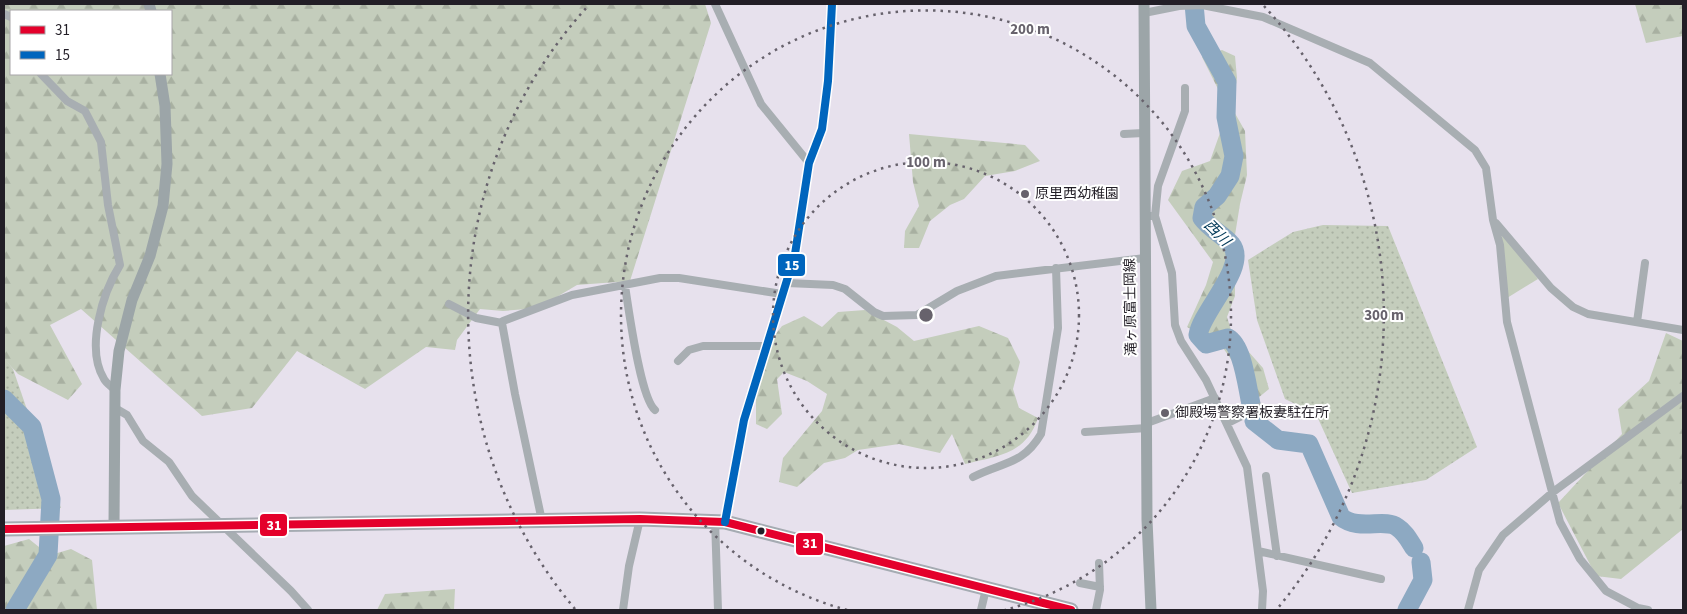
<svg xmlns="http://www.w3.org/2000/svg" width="1687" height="614" font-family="'Source Sans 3','Noto Sans JP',sans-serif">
  <defs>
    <pattern id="grass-dots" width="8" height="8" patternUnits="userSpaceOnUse" patternTransform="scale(1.25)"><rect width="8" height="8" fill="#c4cdbc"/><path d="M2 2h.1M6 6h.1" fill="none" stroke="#a8b0a1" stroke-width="1.8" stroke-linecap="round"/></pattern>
    <pattern id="forest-firs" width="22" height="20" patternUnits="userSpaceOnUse" patternTransform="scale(1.25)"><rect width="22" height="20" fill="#c4cdbc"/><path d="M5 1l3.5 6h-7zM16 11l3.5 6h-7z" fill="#a8b0a1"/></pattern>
  </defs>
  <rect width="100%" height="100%" fill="#e7e1ed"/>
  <path fill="url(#grass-dots)" d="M1323 225 1388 226 1477 447 1426 480 1352 493 1316 414 1285 399 1257 320 1248 260 1293 232Z
    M4 358 13 369 61 508 4 510Z"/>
  <path fill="url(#forest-firs)" fill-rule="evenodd" d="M4 4H705L711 23 630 281 577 285 538 308 503 311 480 309 457 340 455 350 426 347 365 389 297 351 252 408 202 416 81 309 50 325 82 384 68 400 18 374 4 359ZM11 11H171V74H11Z
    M1635 4H1683V36L1646 43Z
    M1222 50 1235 56 1237 78 1232 108 1245 131 1247 175 1240 204 1235 235V296L1227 317 1232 333 1263 368 1269 389 1258 398 1221 345 1187 327 1206 285 1213 262 1168 200 1182 171 1210 161 1225 119 1218 89 1202 57Z
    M909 134 1025 145 1040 161 1015 171 985 176 964 199 950 205 930 221 919 248H904L905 231 919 206 913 182Z
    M865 310 897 327 914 341 979 326 1008 338 1020 362 1013 389 1019 408 1038 418C1026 454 998 456 965 464L952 434 940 453 899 444 858 450 845 458 824 463 797 487 779 482 783 458 822 411 827 394 807 381 784 372 777 379 782 414 767 429 756 424V395L775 335 782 326 804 316 822 327 838 312Z
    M1666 333 1683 341V529L1621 579 1596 576 1558 503 1622 434 1618 409 1649 381Z
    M29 539 44 551C39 568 23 607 4 610V546Z
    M71 549 92 560 97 610H24L54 554Z
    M455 589 454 610H377L385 594Z"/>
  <path fill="#c4cdbc" d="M1501 231 1538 279 1507 298Z"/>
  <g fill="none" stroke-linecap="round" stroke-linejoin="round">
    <path stroke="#8da9c2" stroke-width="19" d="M1194 4 1196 26 1227 82 1226 117 1234 156 1230 176 1217 196 1204 207 1202 218C1210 229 1222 234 1231 244 1249 266 1202 310 1198 335L1206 344 1228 338C1243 346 1247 387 1251 404
      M4 399 32 427 51 499 48 555 15 610
      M1254 421 1278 440 1309 444 1341 517C1358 531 1385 518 1397 527 1405 532 1409 540 1414 548
      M1407 610 1423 580 1421 562"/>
    <path stroke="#a8aeb2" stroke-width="8" d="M715 4 761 104 809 163
      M1144 13 1179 6 1202 5 1263 17 1370 63 1475 150 1486 168 1493 220 1500 245 1507 322 1560 522 1580 559 1606 591 1638 608 1648 610
      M4 14 11 17
      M41 74 67 101 85 111 101 142 108 205 120 265C103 292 85 348 104 379 106 383 111 386 115 390
      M1124 134 1143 133
      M1145 216H1155L1172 273 1175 325 1181 341 1206 380 1247 467 1263 591 1262 610
      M1155 216 1158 186 1185 111V88
      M1496 223 1551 288 1573 307 1588 314 1683 330
      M787 283 833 285 845 289 874 312 883 316 917 315 957 291 996 276 1145 258
      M625 286C629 310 640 397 655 410
      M449 304 476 318 502 323 503 321 572 295 660 278H679L782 294
      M1637 322 1645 263
      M502 323 515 394 542 521
      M678 361 689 350 703 346H765
      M115 408 127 415 143 441 169 462 192 496 291 591 308 610
      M1147 423 1215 398
      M1228 423 1260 407
      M1085 432 1147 428
      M1266 476 1277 556
      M973 477C1002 462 1023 465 1041 434L1058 328 1056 268
      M715 520 718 610
      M725 522 744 420 795 254 809 163 822 129 828 81 832 4
      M1258 551 1381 579
      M1080 583 1100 587
      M623 610 629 566 640 519
      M981 610 986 589
      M1096 610 1100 590 1099 563
      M1468 610 1479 570 1503 535 1553 492 1683 396"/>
    <path stroke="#9ca5a8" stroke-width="11" d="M149 4 151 11
      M1144 4 1147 520 1151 610
      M114 526 115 390 119 351 132 300 150 256 163 206 167 164 165 106 160 74"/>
    <path stroke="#a5abb2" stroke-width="15" d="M4 529 640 519 725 522 1071 610"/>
    <defs>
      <path id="bus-1" d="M4 529 640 519 725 522 1071 610"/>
      <path id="bus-2" d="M725 522 744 420 795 254 809 163 822 129 828 81 832 4"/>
    </defs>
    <use href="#bus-1" stroke="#fff" stroke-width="11"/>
    <use href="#bus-2" stroke="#fff" stroke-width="11"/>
    <use href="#bus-1" stroke="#e4002b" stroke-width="8"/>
    <use href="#bus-2" stroke="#0065bd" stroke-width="8"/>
  </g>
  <g fill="none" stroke="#67626c" stroke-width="2.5" stroke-dasharray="2.5 5">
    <circle cx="926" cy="315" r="153"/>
    <path d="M847 610A305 305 0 1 1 1005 610"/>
    <path d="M575 609A458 458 0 0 1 588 6M1264 6A458 458 0 0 1 1277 609"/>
  </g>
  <g fill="#67626c" stroke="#fff" stroke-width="2">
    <circle cx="1025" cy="194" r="5"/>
    <circle cx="1165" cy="413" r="5"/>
  </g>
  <circle fill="#221e26" stroke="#fff" stroke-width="2" cx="761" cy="531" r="4.5"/>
  <g text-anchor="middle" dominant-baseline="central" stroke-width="4" stroke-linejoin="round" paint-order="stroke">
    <g font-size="14" fill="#221e26" stroke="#fff" text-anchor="start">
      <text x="1035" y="194">原里西幼稚園</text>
      <text x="1175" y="413">御殿場警察署板妻駐在所</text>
    </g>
    <g font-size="14" fill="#221e26" stroke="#fff">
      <text transform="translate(1131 307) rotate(-91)">滝ヶ原富士岡線</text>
    </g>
    <g font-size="15" font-style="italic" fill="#003857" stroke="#fff">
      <text transform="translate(1217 233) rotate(45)">西川</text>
    </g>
  </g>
  <circle cx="926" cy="315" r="8" fill="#67626c" stroke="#fff" stroke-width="2.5"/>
  <g font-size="15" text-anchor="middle" font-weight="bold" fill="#67626c" stroke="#fff" stroke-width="4" stroke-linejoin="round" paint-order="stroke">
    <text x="1030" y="34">200 m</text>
    <text x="926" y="167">100 m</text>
    <text x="1384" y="320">300 m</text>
  </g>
  <g stroke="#fff" stroke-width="2">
    <rect x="777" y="253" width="29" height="24" rx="5" fill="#0065bd"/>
    <rect x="259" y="513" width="29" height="24" rx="5" fill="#e4002b"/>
    <rect x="795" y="532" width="29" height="24" rx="5" fill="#e4002b"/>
  </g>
  <g font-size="14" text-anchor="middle" font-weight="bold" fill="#fff">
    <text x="792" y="270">15</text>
    <text x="274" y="530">31</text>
    <text x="810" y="548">31</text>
  </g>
  <rect width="1687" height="614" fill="none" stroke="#221e26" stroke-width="10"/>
  <rect x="10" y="10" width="162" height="65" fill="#ffffff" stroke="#a7a5a8"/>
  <rect x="20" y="26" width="25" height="8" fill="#e4002b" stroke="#a7a5a8"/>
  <text x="55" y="35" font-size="15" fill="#221e26">31</text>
  <rect x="20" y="51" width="25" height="8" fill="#0065bd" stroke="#a7a5a8"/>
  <text x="55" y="60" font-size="15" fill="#221e26">15</text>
</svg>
